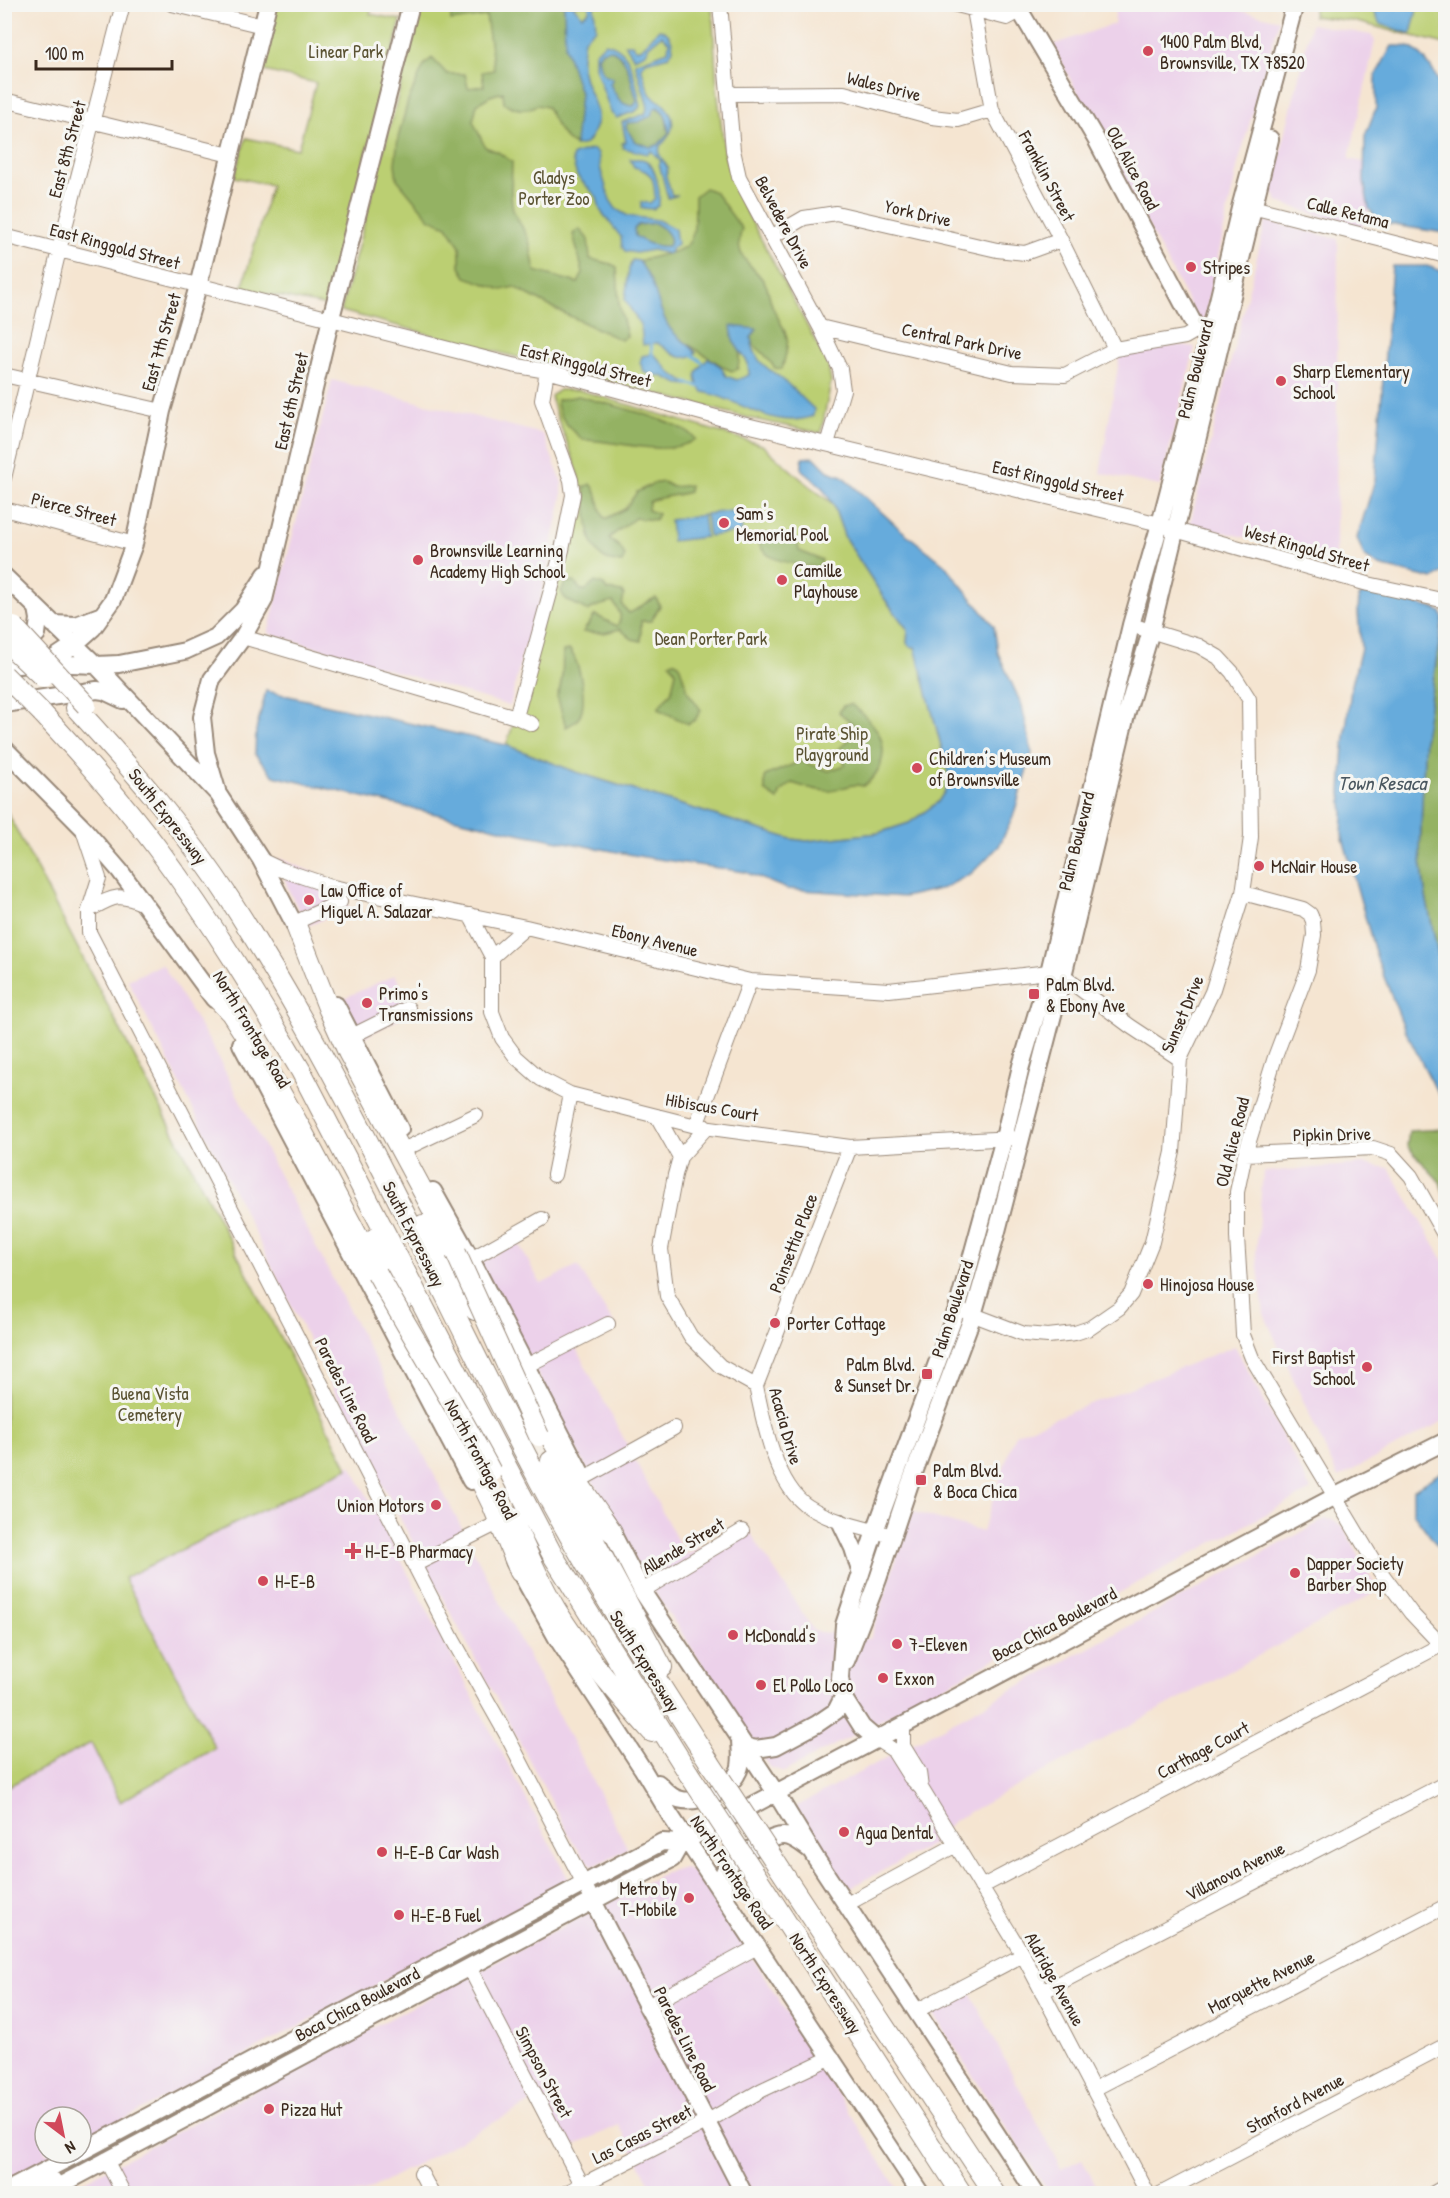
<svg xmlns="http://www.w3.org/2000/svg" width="1450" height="2198" font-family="'Patrick Hand',sans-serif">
  <rect width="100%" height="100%" fill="#f6f6f2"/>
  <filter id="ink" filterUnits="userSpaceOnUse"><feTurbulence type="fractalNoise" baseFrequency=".0167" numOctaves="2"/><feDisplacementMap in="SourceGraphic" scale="12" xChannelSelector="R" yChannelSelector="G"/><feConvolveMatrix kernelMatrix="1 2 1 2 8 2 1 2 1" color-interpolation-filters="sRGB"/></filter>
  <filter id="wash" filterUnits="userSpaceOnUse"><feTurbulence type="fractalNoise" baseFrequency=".008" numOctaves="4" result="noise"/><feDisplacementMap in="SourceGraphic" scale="24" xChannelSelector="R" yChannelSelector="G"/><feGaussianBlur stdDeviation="1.35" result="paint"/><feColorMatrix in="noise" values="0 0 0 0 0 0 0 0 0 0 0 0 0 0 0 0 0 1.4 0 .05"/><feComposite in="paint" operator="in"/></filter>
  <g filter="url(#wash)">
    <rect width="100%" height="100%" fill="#f5e5d1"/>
    <path fill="#ecd1ea" d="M1116 5H1219L1279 20 1238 164 1204 322 1197 318 1052 45 1114 24Z
      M1311 24 1371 35 1375 41 1349 159 1364 162V182L1369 209 1361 229 1278 202 1272 190Z
      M1266 221 1338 239 1336 559 1190 524Z
      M1180 345 1195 347 1160 486 1100 473 1120 355Z
      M332 380 543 434 562 483V498L535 622 522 654 510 706 268 633Z
      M278 858 324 877 351 909 307 926 289 891Z
      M162 964 211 1044 628 1849 594 1866 587 1861 573 1842 368 1458 128 980Z
      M395 975 416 1010 362 1038 344 998Z
      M1364 1164 1389 1168 1445 1263V1420L1338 1478 1264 1314 1256 1253 1263 1172Z
      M517 1241 541 1284 578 1266 616 1327 576 1348 685 1555 746 1526 814 1631 870 1639 912 1511 982 1532 1015 1434 1235 1346 1311 1490 784 1772 770 1767 636 1564 480 1264Z
      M351 1465 570 1882 81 2142V2117H45V2153H60L5 2183V1788L91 1743 121 1802 214 1748 124 1578Z
      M1326 1519 1334 1520 1344 1528 1378 1591 953 1821 933 1844 848 1889 796 1807Z
      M684 1867 702 1877 900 2193H655L619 2125 567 2149 539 2098 363 2193 60 2194 664 1873Z
      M969 1990 1061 2169 1082 2159 1100 2193H1049L931 2011Z"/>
    <path fill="#bbcf72" stroke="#7b7c48" stroke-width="1.5" d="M277 5H373L370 14 401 20 327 306 242 289 271 185 234 177 246 138 298 149 316 83 260 70Z
      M422 5H712L717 88 725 156 732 180 744 207 828 365 831 382 821 433 753 419 341 311Z
      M1315 5H1445V44L1353 21 1313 16Z
      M559 390H579L762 445 808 485 833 504 845 538 884 598 908 630 907 643 915 646 948 772 945 791 938 802 909 823 878 833 807 841 791 839 576 772 506 745 516 717 567 530C572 525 579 518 581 511 588 474 558 432 551 396Z
      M5 808 348 1468 124 1578 215 1748 120 1802 91 1743 5 1788Z"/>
    <path fill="#94b264" stroke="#686e41" stroke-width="1.5" d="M450 5H564C565 27 570 47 575 69 579 90 582 107 592 126L589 140C585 142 579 145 575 144 562 142 553 118 547 107L537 105C525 112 517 110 504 103L503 92 490 96 477 104 473 121 485 147 498 152 512 162 511 195 513 210 529 240 535 271 578 283 583 273 573 234 579 229 588 239 590 259 611 264 617 267 619 304 627 336 621 340 557 310 514 287 502 290 466 277 460 267V246L447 226 430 219 397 179 395 164 398 138 408 101 424 65 432 58 447 74H465L468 88 484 86 482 72 494 70 486 16 451 21Z
      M610 49C631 58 630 81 637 100L634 106C629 106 624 106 620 102 611 93 600 70 598 57L602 51Z
      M656 107C668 113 666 123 669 133L658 145 650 147 634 141 626 127 627 123Z
      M705 188 715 192 742 229C731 260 755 264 766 285 769 292 770 301 773 308 788 339 792 333 782 369L775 368 764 354 742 334 738 369 732 371 725 368 675 336 668 326 659 306 652 284 639 261C692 246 695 255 695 196Z
      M655 223 664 228 669 235 671 241 668 246C657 248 643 242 635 236L634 229 638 225Z
      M578 396C607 404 677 419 696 439 667 459 617 440 583 440 571 429 557 418 557 400Z
      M663 482 673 487 690 485 689 492C674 497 664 495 649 502L648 510 658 514 655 520 635 518 609 538 611 541 619 546 625 555 622 563C614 562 605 561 600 555 584 538 589 509 584 487L591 484C601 496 597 506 605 519L625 509 637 492 652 484Z
      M772 534 797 539 799 551 822 560 819 567C802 566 752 561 760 535Z
      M566 582H574L581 590H586L595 582 604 585 607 590 622 592 624 595 622 605 629 613C640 609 645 601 656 598L660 606 651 621H641V641L632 639 620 629 604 633 583 632 595 615 617 626C624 617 619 611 613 602L597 606 587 611C577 602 566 605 561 591Z
      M1440 640 1446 647 1445 967 1438 954 1425 892 1420 852 1425 732Z
      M570 650C580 664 589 703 578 719 575 722 570 725 566 727L557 696C564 681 562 667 563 651Z
      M673 661 679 664 688 692 701 710 695 720 688 724 658 709 664 700 671 693 676 672 670 663Z
      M851 704C861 712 875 724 880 736 888 755 879 776 863 786 850 782 842 790 830 791 817 791 804 787 792 783L780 793 778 800 765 791V776L801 761 829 771 845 765 843 756 836 752 854 735 853 724 839 712 843 706Z
      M1445 1129H1446L1445 1198 1440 1182 1407 1146 1409 1131Z"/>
    <path fill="#66abdc" stroke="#506a7d" stroke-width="1.5" fill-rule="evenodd" d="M564 5H573L582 16 589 11V5H594L596 28 584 39C583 49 580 62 583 72 589 104 610 110 586 144L575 146 580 93 565 47Z
      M1371 5H1418L1411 34 1380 24Z
      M659 29C670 32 672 39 673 49L669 56 646 62 641 67C644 75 646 87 651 95 654 98 660 101 663 104 678 118 674 134 660 146L659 154 668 168 666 176 671 193 672 195H678L668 198 659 164 661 161 651 151 647 154 623 148 622 143 626 142 622 122 645 114 648 107 635 63 668 51 669 42 662 35 649 46 646 53 634 58 625 44H632L635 49H641ZM657 107C668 113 667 123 669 133L658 145 650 147 634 141 626 127 627 123 639 122 651 116 653 110Z
      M605 43C634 48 635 82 641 106L636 111 617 118 611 113 595 67V53ZM610 49C631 58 630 81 637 100L634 106C620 106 616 95 610 84L613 78C601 76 600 68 598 57L602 51Z
      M1392 46C1398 46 1406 45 1411 48 1429 58 1440 82 1446 102L1445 233 1381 223 1369 209 1364 182 1365 136 1376 108V75Z
      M592 149 598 153 601 171 610 200 616 209 628 216 658 220 675 229 677 244 672 248 670 253 668 254 653 250 636 253 625 251 622 247 621 237 600 210 597 197 577 176 572 159 573 155ZM655 223C663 228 669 232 671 241L668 246C657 248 643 242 635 236L634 229 638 225Z
      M630 159C634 159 640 158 645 160 656 165 662 196 658 206L653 209 641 208V202L650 203 655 198C654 180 654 172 634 167Z
      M632 260 639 261C644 269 650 277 653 286 658 300 661 314 669 327 676 338 688 342 696 353 680 365 670 350 657 343L643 345 641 326 625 300 629 269Z
      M1392 266H1427L1445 272 1446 562 1443 572 1433 579 1379 566 1364 556 1357 538 1375 480Z
      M731 326 757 329 751 338C756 364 763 364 782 379 793 388 803 399 814 409L813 416C773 431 740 399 703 392 691 377 696 370 709 358L721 367 726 376 737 380 749 375 748 363 733 341Z
      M652 354 655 355 671 373 689 385 679 384 662 376 645 373 640 363 642 356Z
      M814 457 828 471 842 476 900 529 944 564 994 626 998 653 1022 706 1032 753 1013 817 999 846 972 873 944 888 904 897 787 889 745 872 644 857 517 833 274 776 255 754 256 730 266 691 506 745 576 772 791 839 807 841 878 833 909 823 938 802 945 791 948 772 915 647H910L907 643 908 630 884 598 845 538 833 504 821 486 802 470V458Z
      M739 510 742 532 709 536 706 514Z
      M703 515 706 537 672 541 670 520Z
      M1367 591 1435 609 1441 612 1443 618 1425 732 1420 852 1425 892 1438 954 1445 967V1102L1436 1090 1405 1030 1377 959 1342 835 1343 813 1341 792 1344 745 1351 689 1361 648 1358 613 1359 597Z
      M1443 1471H1446L1445 1556 1413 1513V1490Z"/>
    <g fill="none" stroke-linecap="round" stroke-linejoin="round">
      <path stroke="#66abdc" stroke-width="3" d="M651 343 652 354 653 356
        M693 355 703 363
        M686 383 702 387"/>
    </g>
  </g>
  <g filter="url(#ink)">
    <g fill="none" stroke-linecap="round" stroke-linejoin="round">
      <defs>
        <path id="minor" d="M172 4 263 26
          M720 4 733 150 739 177 820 327 840 369 843 390 827 444
          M953 4 1007 18 1020 11
          M974 10 992 110 1061 240 1115 349
          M729 94 844 93 932 117 958 120 992 110
          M4 100 230 155
          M1244 205 1446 256
          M4 236 512 365 547 371 738 423 1160 524 1175 530 1368 584 1446 601
          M771 237 804 218 836 213 997 250 1025 253 1061 240
          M820 327 1012 373 1065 375 1115 349 1185 337 1197 330
          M4 375 162 411
          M4 478 59 250 123 4
          M4 509 134 544
          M243 637 516 717 532 724
          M516 717 562 550 573 495 571 480 542 400 547 371
          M84 833 99 878 89 910V932L453 1640 505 1732 593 1901
          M261 860 280 869 333 887 526 927 750 981 889 990 1049 972 1063 976 1130 1026 1180 1059
          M1243 893 1303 909 1310 914 1313 921 1314 935 1308 970 1275 1057 1245 1154 1237 1192V1237L1242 1317 1243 1335 1252 1358 1379 1570 1411 1613 1446 1650
          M89 910C113 897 118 892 144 904
          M470 915 492 957
          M294 923 340 902
          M526 927 492 957V1012L502 1038 516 1057 541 1079 570 1094 696 1126 850 1147 1012 1138
          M352 1036 408 1008
          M657 1116 680 1157
          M696 1126 750 981
          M707 1127 680 1157 675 1175 661 1249 667 1296 691 1337 720 1366 756 1386C763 1421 776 1487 809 1507 834 1523 864 1528 893 1536
          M409 1147 476 1115
          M1245 1154 1373 1148 1391 1154 1411 1176 1446 1238
          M554 1175 570 1094
          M471 1259 542 1219
          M966 1312 1024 1334 1048 1336 1075 1333 1090 1328 1119 1308 1131 1294 1152 1242 1173 1152 1180 1059 1212 992 1243 893 1251 837 1249 699 1232 672 1218 657 1199 646 1131 625
          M526 1366 608 1324
          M756 1386 850 1147
          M584 1478 674 1428
          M414 1565 494 1525
          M642 1591 742 1531
          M903 1726V1746L919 1772 921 1788
          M876 1739 893 1750 910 1777 921 1788 1023 1955 1148 2194
          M981 1887 1441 1645
          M847 1904 956 1845
          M469 1967 587 2194
          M1042 1992 1446 1783
          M646 2007 759 1946
          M916 2011 1023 1955
          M1094 2089 1446 1906
          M106 2160 124 2194
          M421 2173 432 2194
          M564 2194 706 2122 762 2090 832 2057
          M1160 2194 1446 2045
          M1432 2194 1446 2186"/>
        <path id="major" d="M1016 4 1097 141 1197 330 1209 336H1219
          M4 576 96 665 218 794 261 860 302 939
          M53 624 76 625 102 615
          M14 642 32 638 37 634 39 619 37 608
          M47 663 74 645 93 628 113 600 134 544 162 411 198 286 268 4
          M4 666 47 663 96 665 119 664 185 651 216 637 243 610 266 574
          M4 704 97 690 104 691 123 700
          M4 748 83 828 120 871 214 999
          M217 790 206 753 202 717 212 679 243 637 264 600 331 318 411 4
          M336 1005 400 1129
          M241 1044 471 1481
          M433 1191 471 1259 580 1471
          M606 1521 642 1591 776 1793 815 1857 1036 2194
          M841 1523 853 1548 861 1574
          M514 1561 557 1638 642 1768 670 1815 921 2194
          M846 1661 878 1579 909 1486 973 1315 996 1235 1063 976 1126 715 1151 631 1270 139
          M876 1739 862 1727 843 1697 840 1678 844 1625 875 1531 957 1309 968 1270 1004 1138 1021 1066 1049 972 1131 625 1160 524 1218 301 1241 204 1295 4
          M745 1746 755 1749 776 1746 817 1724 836 1711 843 1697
          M658 1783C662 1787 667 1793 672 1796 691 1809 729 1792 738 1772 743 1763 740 1749 740 1739
          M726 1895C724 1888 721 1880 724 1872 729 1860 771 1835 784 1836 793 1836 802 1844 809 1849
          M593 1901 744 2194
          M81 2152 662 1842 681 1843
          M4 2192 79 2153
          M27 2194 53 2180
          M44 2194 672 1859 681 1843 687 1840 1334 1497 1446 1441"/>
        <path id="highway" d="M76 708C132 769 186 831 231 901 350 1086 438 1288 540 1482 591 1579 651 1671 710 1763
          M42 713C83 757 124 803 160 852 212 922 257 996 301 1071L552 1554 689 1774
          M297 928 329 1010 348 1052 456 1253
          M207 988 231 1013 267 1069 301 1129 376 1271
          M423 1225 475 1310
          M375 1238 401 1303
          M437 1391 492 1504 520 1572
          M532 1405 570 1471 612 1532
          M551 1461 662 1667
          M511 1517C525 1547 538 1579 555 1608 582 1653 617 1693 652 1732
          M776 1863 995 2194
          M753 1871 962 2194"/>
      </defs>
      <use href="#minor" stroke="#988878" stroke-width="16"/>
      <use href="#major" stroke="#988878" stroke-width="20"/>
      <use href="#highway" stroke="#988878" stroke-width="22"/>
      <use href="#minor" stroke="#fff" stroke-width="14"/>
      <use href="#major" stroke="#fff" stroke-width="16"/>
      <use href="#highway" stroke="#fff" stroke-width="20"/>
      <defs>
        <path id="highway-bridge" d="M14 627 86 705
          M4 640 43 677
          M4 675 42 713
          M456 1253 539 1436
          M377 1273C414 1340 455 1404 491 1472
          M710 1763 776 1863
          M689 1774 753 1871"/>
      </defs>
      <use href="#highway-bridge" stroke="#988878" stroke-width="22" stroke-linecap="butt"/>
      <use href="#highway-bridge" stroke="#fff" stroke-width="20"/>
    </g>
  </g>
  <g fill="#d1495b" stroke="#f6f6f2" stroke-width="2">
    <circle cx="1148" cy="51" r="6"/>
    <circle cx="1191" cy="267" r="6"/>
    <circle cx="1281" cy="381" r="6"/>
    <circle cx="724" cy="523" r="6"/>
    <circle cx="418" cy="560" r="6"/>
    <circle cx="782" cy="580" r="6"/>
    <circle cx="917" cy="768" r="6"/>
    <circle cx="1259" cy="866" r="6"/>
    <circle cx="309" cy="900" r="6"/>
    <rect x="1028" y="988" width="12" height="12" rx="3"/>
    <circle cx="367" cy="1003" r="6"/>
    <circle cx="1148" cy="1284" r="6"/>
    <circle cx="775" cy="1323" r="6"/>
    <circle cx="1367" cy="1367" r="6"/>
    <rect x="921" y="1368" width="12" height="12" rx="3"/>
    <rect x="915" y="1474" width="12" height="12" rx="3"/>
    <circle cx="436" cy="1505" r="6"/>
    <path d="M350 1542h6v6h6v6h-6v6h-6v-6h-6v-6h6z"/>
    <circle cx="1295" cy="1573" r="6"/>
    <circle cx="263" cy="1581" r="6"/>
    <circle cx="733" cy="1635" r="6"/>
    <circle cx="897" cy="1644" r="6"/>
    <circle cx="883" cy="1678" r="6"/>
    <circle cx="761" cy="1685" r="6"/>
    <circle cx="844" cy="1832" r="6"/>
    <circle cx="382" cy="1852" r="6"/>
    <circle cx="689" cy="1898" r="6"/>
    <circle cx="399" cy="1915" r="6"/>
    <circle cx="269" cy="2109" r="6"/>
  </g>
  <g text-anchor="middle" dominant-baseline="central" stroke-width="6" stroke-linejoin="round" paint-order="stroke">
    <g font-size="18" fill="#3b2a1e" stroke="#f6f6f2" text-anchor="start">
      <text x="1160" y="41">1400 Palm Blvd,<tspan x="1160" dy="21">Brownsville, TX 78520</tspan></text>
      <text x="1203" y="267">Stripes</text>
      <text x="1293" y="371">Sharp Elementary<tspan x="1293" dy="21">School</tspan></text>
      <text x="736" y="513">Sam's<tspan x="736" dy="21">Memorial Pool</tspan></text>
      <text x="430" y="550">Brownsville Learning<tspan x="430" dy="21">Academy High School</tspan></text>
      <text x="794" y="570">Camille<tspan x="794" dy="21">Playhouse</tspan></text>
      <text x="929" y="758">Children’s Museum<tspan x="929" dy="21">of Brownsville</tspan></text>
      <text x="1271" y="866">McNair House</text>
      <text x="321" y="890">Law Office of<tspan x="321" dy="21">Miguel A. Salazar</tspan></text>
      <text x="1046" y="984">Palm Blvd.<tspan x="1046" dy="21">&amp; Ebony Ave</tspan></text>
      <text x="379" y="993">Primo's<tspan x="379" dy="21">Transmissions</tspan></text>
      <text x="1160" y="1284">Hinojosa House</text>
      <text x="787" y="1323">Porter Cottage</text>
      <text x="1355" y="1357" text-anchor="end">First Baptist<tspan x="1355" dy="21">School</tspan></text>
      <text x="915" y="1364" text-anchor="end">Palm Blvd.<tspan x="915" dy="21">&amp; Sunset Dr.</tspan></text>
      <text x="933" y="1470">Palm Blvd.<tspan x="933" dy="21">&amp; Boca Chica</tspan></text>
      <text x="424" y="1505" text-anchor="end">Union Motors</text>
      <text x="365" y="1551">H-E-B Pharmacy</text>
      <text x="1307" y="1563">Dapper Society<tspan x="1307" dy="21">Barber Shop</tspan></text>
      <text x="275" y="1581">H-E-B</text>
      <text x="745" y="1635">McDonald's</text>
      <text x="909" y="1644">7-Eleven</text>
      <text x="895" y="1678">Exxon</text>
      <text x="773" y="1685">El Pollo Loco</text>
      <text x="856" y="1832">Agua Dental</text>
      <text x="394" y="1852">H-E-B Car Wash</text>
      <text x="677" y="1888" text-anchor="end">Metro by<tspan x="677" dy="21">T-Mobile</tspan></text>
      <text x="411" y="1915">H-E-B Fuel</text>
      <text x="281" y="2109">Pizza Hut</text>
    </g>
    <g font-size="18" fill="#5b5333" stroke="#f6f6f2">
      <text x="346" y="51">Linear Park</text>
      <text x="554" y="177">Gladys<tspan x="554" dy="21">Porter Zoo</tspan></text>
      <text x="711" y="638">Dean Porter Park</text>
      <text x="832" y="733">Pirate Ship<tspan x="832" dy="21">Playground</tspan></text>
      <text x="150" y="1393">Buena Vista<tspan x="150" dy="21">Cemetery</tspan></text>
    </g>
    <g font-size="18" fill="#3b2a1e" stroke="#f6f6f2">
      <text transform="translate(884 86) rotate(14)">Wales Drive</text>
      <text transform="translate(67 149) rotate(-75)">East 8th Street</text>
      <text transform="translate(1133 168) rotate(62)">Old Alice Road</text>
      <text transform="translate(1047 176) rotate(62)">Franklin Street</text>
      <text transform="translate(1348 212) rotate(14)">Calle Retama</text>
      <text transform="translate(918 213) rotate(13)">York Drive</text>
      <text transform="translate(784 222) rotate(62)">Belvedere Drive</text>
      <text transform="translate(115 246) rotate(15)">East Ringgold Street</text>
      <text transform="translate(962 341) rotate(12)">Central Park Drive</text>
      <text transform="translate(161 342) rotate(-74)">East 7th Street</text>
      <text transform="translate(586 365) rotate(14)">East Ringgold Street</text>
      <text transform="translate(1195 369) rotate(-76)">Palm Boulevard</text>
      <text transform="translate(291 401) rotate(-77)">East 6th Street</text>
      <text transform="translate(1058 481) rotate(13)">East Ringgold Street</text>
      <text transform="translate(74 509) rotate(15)">Pierce Street</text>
      <text transform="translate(1307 548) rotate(16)">West Ringold Street</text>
      <text transform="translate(168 816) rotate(52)">South Expressway</text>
      <text transform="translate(1076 841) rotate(-76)">Palm Boulevard</text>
      <text transform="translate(655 940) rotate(14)">Ebony Avenue</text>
      <text transform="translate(1182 1014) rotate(-67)">Sunset Drive</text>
      <text transform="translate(252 1029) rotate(59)">North Frontage Road</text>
      <text transform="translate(712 1107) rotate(10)">Hibiscus Court</text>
      <text transform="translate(1332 1134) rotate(-1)">Pipkin Drive</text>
      <text transform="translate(1232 1142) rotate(-76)">Old Alice Road</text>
      <text transform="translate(414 1234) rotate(63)">South Expressway</text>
      <text transform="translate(793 1243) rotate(-69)">Poinsettia Place</text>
      <text transform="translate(952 1309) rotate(-72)">Palm Boulevard</text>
      <text transform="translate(346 1390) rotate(63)">Paredes Line Road</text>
      <text transform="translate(786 1426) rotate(74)">Acacia Drive</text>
      <text transform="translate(481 1459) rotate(62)">North Frontage Road</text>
      <text transform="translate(683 1546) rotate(-31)">Allende Street</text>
      <text transform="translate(1054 1624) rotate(-28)">Boca Chica Boulevard</text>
      <text transform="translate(645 1661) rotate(58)">South Expressway</text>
      <text transform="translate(1203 1750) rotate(-28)">Carthage Court</text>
      <text transform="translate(1235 1871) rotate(-27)">Villanova Avenue</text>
      <text transform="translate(732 1872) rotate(56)">North Frontage Road</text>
      <text transform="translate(1055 1979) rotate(61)">Aldridge Avenue</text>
      <text transform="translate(1261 1982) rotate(-27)">Marquette Avenue</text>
      <text transform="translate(826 1983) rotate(57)">North Expressway</text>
      <text transform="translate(357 2004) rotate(-28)">Boca Chica Boulevard</text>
      <text transform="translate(685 2039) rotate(63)">Paredes Line Road</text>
      <text transform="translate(544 2072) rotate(62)">Simpson Street</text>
      <text transform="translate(1295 2103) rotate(-28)">Stanford Avenue</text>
      <text transform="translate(642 2134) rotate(-27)">Las Casas Street</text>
    </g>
    <g font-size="20" font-style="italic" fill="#4a5760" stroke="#f6f6f2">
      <text x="1382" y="782">Town Resaca</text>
    </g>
  </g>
  <rect width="1450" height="2198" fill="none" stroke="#f6f6f2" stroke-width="24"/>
  <g transform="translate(63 2135) rotate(148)"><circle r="28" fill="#f6f6f2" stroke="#aba49d" stroke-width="1.5"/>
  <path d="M0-4.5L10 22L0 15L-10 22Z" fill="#d1495b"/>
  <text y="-9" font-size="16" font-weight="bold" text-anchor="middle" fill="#3b2a1e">N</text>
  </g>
  <path d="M36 60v9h136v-9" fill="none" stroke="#3b2a1e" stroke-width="3"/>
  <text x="45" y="60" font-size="18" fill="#3b2a1e" stroke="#f6f6f2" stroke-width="4.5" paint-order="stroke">100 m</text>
</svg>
